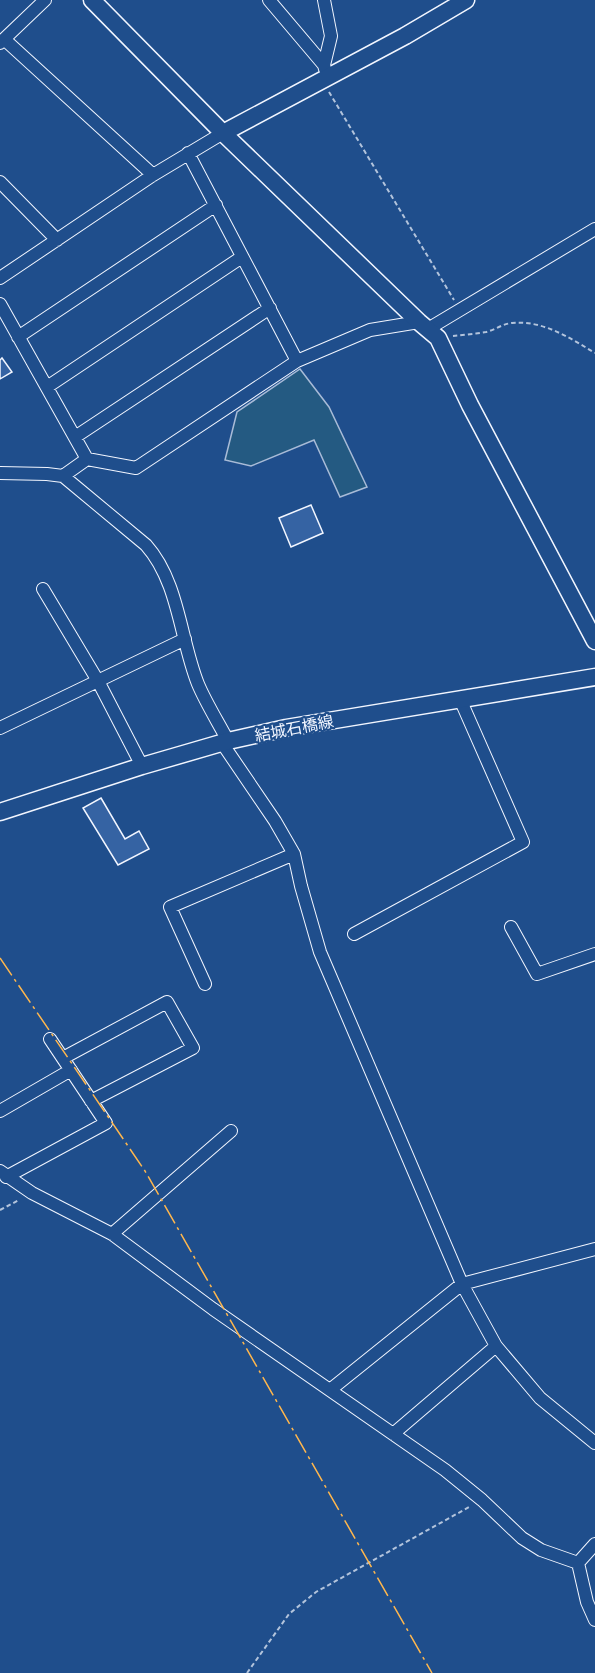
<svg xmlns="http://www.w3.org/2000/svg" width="595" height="1673" font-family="'Noto Sans','Noto Sans JP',sans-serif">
  <rect width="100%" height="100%" fill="#1f4e8c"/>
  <path fill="#245a82" stroke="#a8bbd7" stroke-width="1.5" d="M300 369 329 407 367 487 340 497 314 440 251 466 225 460 237 412Z"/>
  <path fill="#3563a3" stroke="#f2f6ff" stroke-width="1.5" d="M2 358 12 372 0 379V360Z
    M311 505 323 533 291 547 279 518Z
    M101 798 125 839 139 831 149 849 118 865 83 808Z"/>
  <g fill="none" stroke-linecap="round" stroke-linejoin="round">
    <defs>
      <path id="street" d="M269 0 324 65
        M324 0 331 36 324 65 325 69
        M4 39 153 175
        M0 43 45 0
        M188 153 297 361
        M0 182 57 240
        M0 278 153 175 223 133
        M0 304 87 459 136 468 297 361 370 330 419 322
        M428 329 595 229
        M18 337 216 205
        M47 387 242 257
        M75 437 270 308
        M0 473 47 474 63 476 146 545C179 582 180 639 198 684 206 703 218 722 228 741
        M63 476 87 459
        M43 589 98 681 142 766
        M0 728 185 639
        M222 743 275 821 294 854 301 886 320 952 462 1284 496 1346 540 1398 595 1443
        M511 927 537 974 595 954
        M354 934 523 842 460 699
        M205 984 170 907 294 854
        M63 1058 167 1002 193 1048 91 1101
        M0 1111 71 1070
        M0 1171 32 1193 112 1234 213 1309 445 1470 482 1500 522 1538 541 1550 578 1563
        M6 1177 106 1123 50 1039
        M112 1234 231 1131
        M330 1390 462 1284 595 1249
        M393 1434 496 1346
        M578 1563 587 1602 595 1620
        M578 1563 595 1544"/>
      <path id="secondary" d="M92 0 223 133 419 322 438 338 470 405 595 641
        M223 133 405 36 466 0
        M0 812 142 766 228 741 286 728 595 677"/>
    </defs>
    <use href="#street" stroke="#f2f6ff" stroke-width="14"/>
    <use href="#secondary" stroke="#f2f6ff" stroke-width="19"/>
    <path stroke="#b3c4dc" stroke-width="2" stroke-dasharray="4.5 3" stroke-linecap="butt" d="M329 92 454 300
      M453 336C463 335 475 334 486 332 495 330 502 324 512 323 543 320 570 338 595 353
      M0 1210 19 1200
      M247 1673 289 1614 316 1592 471 1506"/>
    <use href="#street" stroke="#1f4e8c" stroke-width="12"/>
    <use href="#secondary" stroke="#1f4e8c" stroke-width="16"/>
    <path stroke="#ffb74d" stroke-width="1.5" stroke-dasharray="21 4.5 3 4.5" stroke-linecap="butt" d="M0 958 145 1171 432 1673"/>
  </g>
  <g text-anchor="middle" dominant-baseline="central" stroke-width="4.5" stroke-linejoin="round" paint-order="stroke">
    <g font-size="16" fill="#f2f6ff" stroke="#1f4e8c">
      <text transform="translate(294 728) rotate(-11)">結城石橋線</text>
    </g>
  </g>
</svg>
